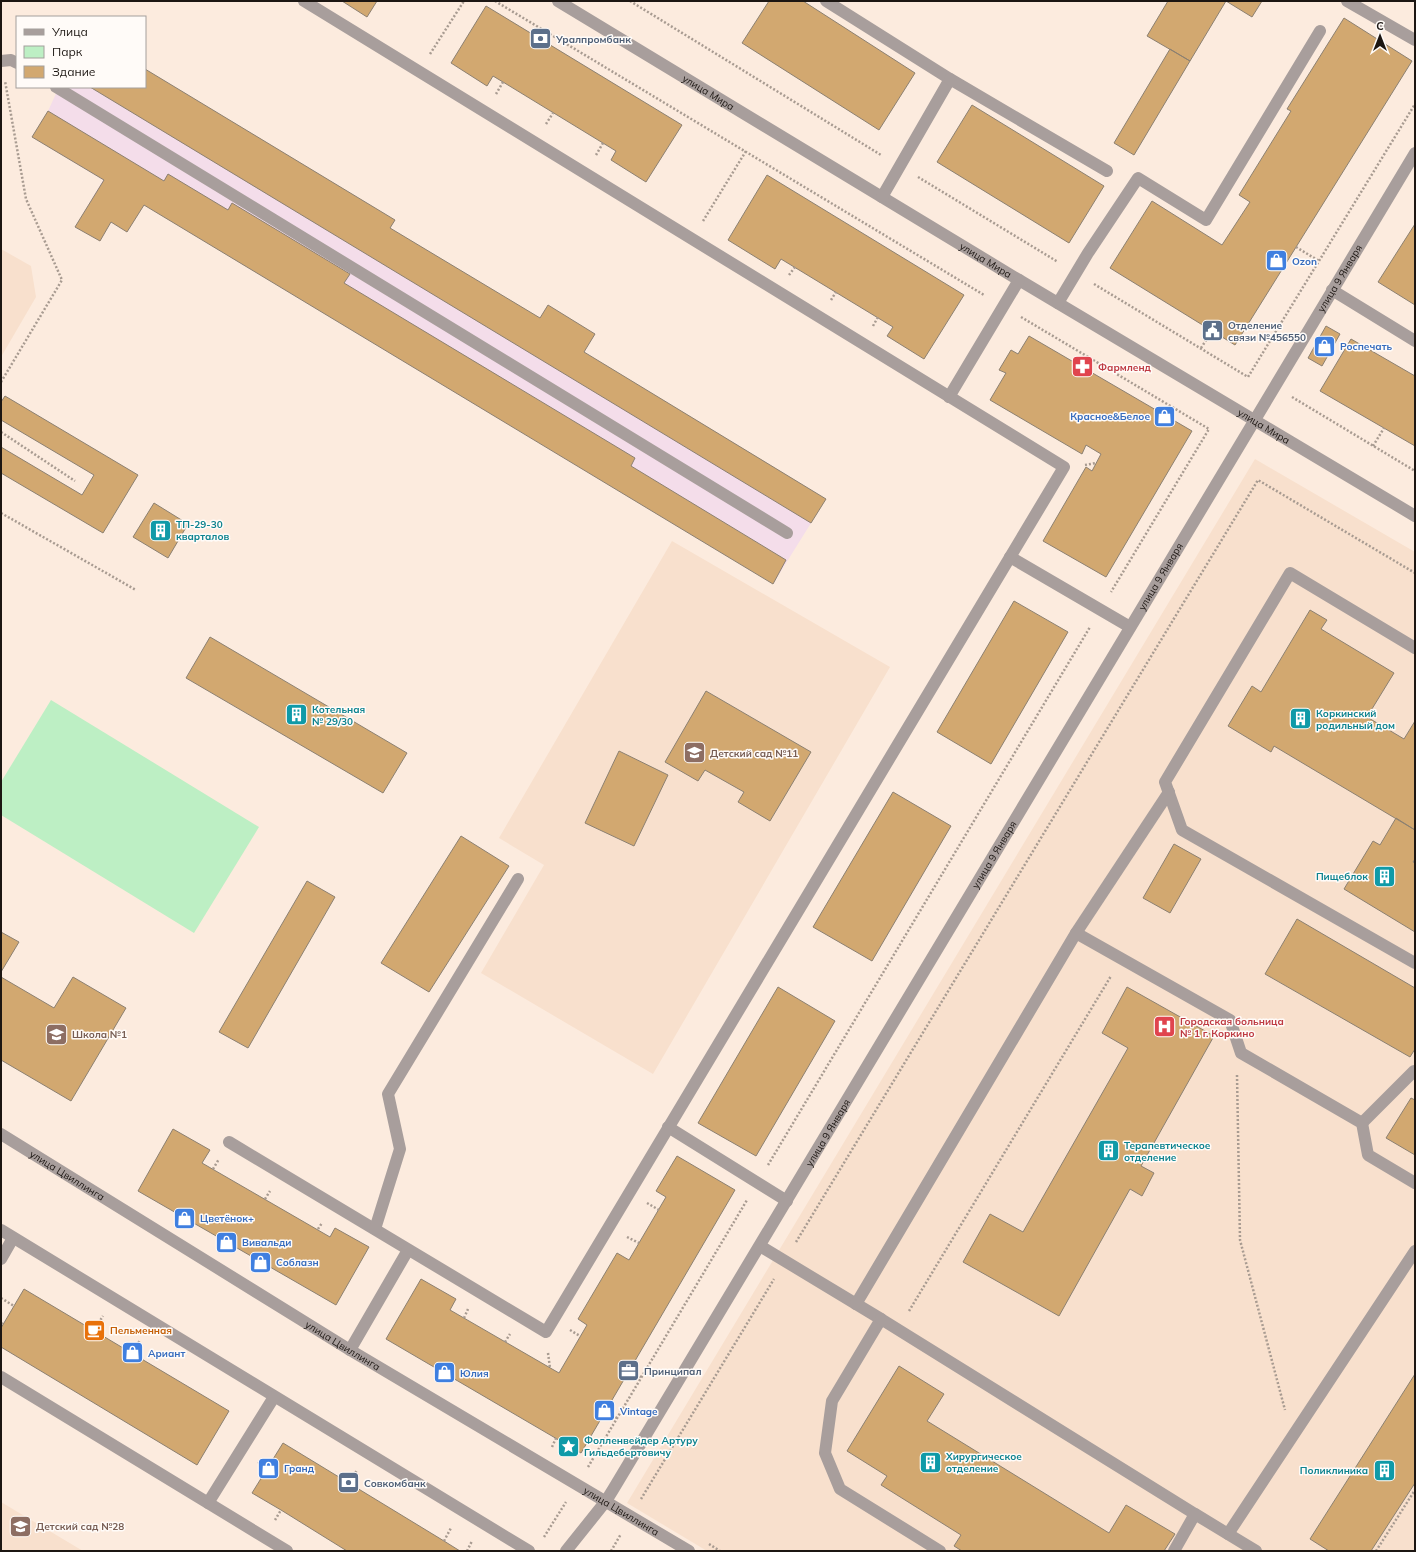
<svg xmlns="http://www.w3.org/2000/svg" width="1416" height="1552" font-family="Mulish,sans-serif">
  <rect width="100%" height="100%" fill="#fcebde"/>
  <path fill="#f4ddea" d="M145 69 395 220 390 228 540 318 548 305 595 334 584 352 826 499 773 584 144 205 127 232 111 222 100 241 75 227 103 180 32 137 48 111 59 87H145Z"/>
  <path fill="#f8e0cd" d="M1 249 31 266 36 297 1 357Z
    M1255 459 1415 552V1551H707L627 1503Z
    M672 541 890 667 653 1074 481 973 544 865 499 838Z
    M1 1502 83 1551H1Z"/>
  <path fill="#bdefc4" d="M51 700 259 827 194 933 1 815V782Z"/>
  <path fill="#d2a870" stroke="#8c8071" d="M342 1H377L367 17Z
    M769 1H803L915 73 879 130 742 43Z
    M1168 1H1262L1252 17 1226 1 1190 61 1147 36Z
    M486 6 682 125 646 182 611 160 616 151 503 82 493 76 487 86 451 63Z
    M1344 18 1412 61 1235 345 1110 268 1152 201 1222 245 1250 202 1239 195 1291 111 1287 109Z
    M1170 49 1190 61 1134 155 1114 143Z
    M145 69 395 220 390 228 540 318 548 305 595 334 584 352 826 499 811 523 90 87H145Z
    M972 105 1104 186 1069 243 937 162Z
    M48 111 164 181 168 174 228 210 232 203 350 274 344 283 635 458 631 466 786 560 773 584 144 205 127 232 111 222 100 241 75 227 104 180 32 137Z
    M767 175 964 295 924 359 887 336 893 327 781 259 775 269 728 240Z
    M1415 224V305L1378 282Z
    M1326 326 1340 334 1322 366 1308 358Z
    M1029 336 1192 431 1106 577 1043 541 1086 467 1092 471 1101 454 1086 445 1082 454 990 400 1006 373 999 370 1011 350 1018 354Z
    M1351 339 1415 376V446L1320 391Z
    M5 396 138 475 103 533 1 473V447L82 495 94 475 1 420V402Z
    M154 503 188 524 168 558 133 537Z
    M1014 601 1068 632 991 764 937 732Z
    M1310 610 1327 620 1321 629 1394 673 1367 717 1404 739 1415 721V830L1274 746 1271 752 1228 726 1252 686 1261 692Z
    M210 637 407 753 383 793 186 678Z
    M706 691 811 752 770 821 738 802 744 792 705 770 698 781 665 762Z
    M619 751 668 775 634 846 585 823Z
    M893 792 951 826 872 961 813 927Z
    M1396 818 1415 830V859L1413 862 1415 863V932L1344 889 1373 841 1380 845Z
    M461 836 509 866 429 992 381 963Z
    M1174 844 1201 859 1170 913 1143 898Z
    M307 881 335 897 248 1048 219 1032Z
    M1297 919 1415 988V1049L1410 1057 1265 974Z
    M1 932 19 942 1 972Z
    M1 977 54 1008 73 977 126 1008 71 1101 1 1060Z
    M778 987 835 1021 756 1156 698 1123Z
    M1127 987 1214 1036 1141 1166 1154 1173 1142 1196 1130 1189 1059 1316 963 1262 990 1214 1023 1232 1128 1048 1102 1033Z
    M1411 1098 1415 1100V1155L1386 1138Z
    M173 1129 210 1150 202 1163 330 1237 335 1228 369 1247 336 1305 138 1191Z
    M677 1156 735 1190 581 1453 386 1339 421 1279 456 1299 450 1310 559 1373 587 1325 578 1319 617 1253 629 1260 666 1197 656 1191Z
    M24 1289 229 1411 197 1465 1 1347V1328Z
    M899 1366 944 1394 927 1421 1109 1533 1126 1505 1175 1534 1164 1551H962L954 1546 961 1535 881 1485 887 1476 847 1451Z
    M1415 1374V1483L1371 1551H1329L1310 1539Z
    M283 1443 444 1541 460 1551H347L281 1510 252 1493Z"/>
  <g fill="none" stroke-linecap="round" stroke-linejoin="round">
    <path stroke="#a89b91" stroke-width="2.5" stroke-dasharray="2 2" stroke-linecap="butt" d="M495 1 984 295
      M630 1 881 155
      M430 54 464 1
      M496 94 503 82
      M546 124 553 113
      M596 155 603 143
      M918 177 1058 262
      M703 221 746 151
      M1296 247 1319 261
      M789 275 795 267
      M1094 284 1248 377 1415 104
      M831 300 836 292
      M1021 317 1209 429 1111 592
      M873 326 878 317
      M1201 348 1212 331
      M1082 367 1089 357
      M1 382 62 280 26 199 5 81
      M1292 397 1415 471
      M1165 416 1171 406
      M1 432 75 481
      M1373 446 1384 428
      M1085 465 1096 463
      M1 513 136 590
      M1237 1075 1240 1240 1285 1410
      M768 1165 1090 627
      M213 1169 219 1159
      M265 1199 270 1191
      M647 1203 659 1210
      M318 1229 322 1223
      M627 1237 639 1243
      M796 1242 1258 480 1415 573
      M258 1269 261 1262
      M1 1298 14 1306
      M909 1311 1111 976
      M464 1318 468 1309
      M1 1323 3 1324
      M94 1330 103 1316
      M570 1330 580 1336
      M505 1342 510 1334
      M132 1353 140 1340
      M548 1353 550 1368
      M629 1371 641 1377
      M441 1380 445 1373
      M605 1411 617 1418
      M552 1447 556 1438
      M258 1462 268 1468
      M588 1467 747 1200
      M349 1483 357 1470
      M641 1499 774 1279
      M275 1520 281 1510
      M544 1537 566 1502
      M444 1541 451 1528
      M709 1544 720 1551
      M467 1551 472 1541
      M611 1551 621 1534
      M1376 1551 1415 1490"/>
    <g stroke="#a89e9c" stroke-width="12">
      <path id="s1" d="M558 1 1019 280 1415 516"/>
      <path d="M826 1 950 79 882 197"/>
      <path d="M1347 1 1415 40"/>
      <path d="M1 61 11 60 17 63"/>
      <path d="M950 79 1107 171"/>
      <path d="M56 87 787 533"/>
      <path d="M1332 290 1415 341"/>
      <path d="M1058 303 1088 253 1138 178 1206 220 1320 31"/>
      <path d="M949 397 1019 280"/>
      <path d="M1010 557 1130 627"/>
      <path d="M1415 648 1290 573 1165 782 1182 830 1415 963"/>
      <path d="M1076 933 1169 792"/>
      <path d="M1362 1123 1414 1071 1415 1072"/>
      <path d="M668 1127 787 1201"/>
      <path id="s2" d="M1 1134 350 1350 689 1551"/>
      <path d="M229 1142 546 1332 1064 467 304 1"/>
      <path d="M375 1229 400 1149 388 1094 518 879"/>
      <path d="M1 1230 529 1551"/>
      <path d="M760 1246 881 1319 832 1401 825 1453 840 1489 940 1551"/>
      <path d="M1 1259 13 1238"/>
      <path d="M856 1304 1076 933 1230 1020 1241 1053 1362 1123 1368 1155 1415 1183"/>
      <path d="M881 1319 1195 1514"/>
      <path d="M350 1350 408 1250"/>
      <path d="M1 1377 287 1551"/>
      <path d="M208 1503 274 1397"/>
      <path d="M1228 1534 1415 1251"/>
      <path id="s3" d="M566 1551 606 1501 614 1488C882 1044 1146 597 1415 153"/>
      <path d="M1174 1551 1195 1514 1256 1551"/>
    </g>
  </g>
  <defs>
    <symbol id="bank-square" viewBox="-11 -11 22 22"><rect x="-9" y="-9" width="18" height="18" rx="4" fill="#5c6f8a" stroke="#fffbf8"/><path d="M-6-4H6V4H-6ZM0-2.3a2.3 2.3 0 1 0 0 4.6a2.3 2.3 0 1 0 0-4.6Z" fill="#fff"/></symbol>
    <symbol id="shop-square" viewBox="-11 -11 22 22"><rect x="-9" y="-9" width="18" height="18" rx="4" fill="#3f7fe0" stroke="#fffbf8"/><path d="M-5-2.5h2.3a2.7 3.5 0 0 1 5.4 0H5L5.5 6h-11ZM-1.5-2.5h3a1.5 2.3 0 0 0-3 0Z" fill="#fff"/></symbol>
    <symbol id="civic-square" viewBox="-11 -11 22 22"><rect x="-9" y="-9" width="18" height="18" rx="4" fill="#5c6f8a" stroke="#fffbf8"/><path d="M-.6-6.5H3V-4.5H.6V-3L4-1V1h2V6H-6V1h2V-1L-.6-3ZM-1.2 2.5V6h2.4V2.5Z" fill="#fff"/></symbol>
    <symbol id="pharmacy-square" viewBox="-11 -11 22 22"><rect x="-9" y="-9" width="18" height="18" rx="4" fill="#e0444e" stroke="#fffbf8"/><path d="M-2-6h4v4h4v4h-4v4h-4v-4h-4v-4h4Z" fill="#fff"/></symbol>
    <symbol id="building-square" viewBox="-11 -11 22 22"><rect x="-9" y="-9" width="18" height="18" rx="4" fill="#0f9aa8" stroke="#fffbf8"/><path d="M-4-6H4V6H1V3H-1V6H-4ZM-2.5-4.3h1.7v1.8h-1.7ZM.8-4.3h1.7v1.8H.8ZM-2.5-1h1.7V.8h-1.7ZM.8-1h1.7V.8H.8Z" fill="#fff"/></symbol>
    <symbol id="school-square" viewBox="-11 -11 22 22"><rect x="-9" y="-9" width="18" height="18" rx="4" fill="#8d6e63" stroke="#fffbf8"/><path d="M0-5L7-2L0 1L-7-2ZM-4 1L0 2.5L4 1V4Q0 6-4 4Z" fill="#fff"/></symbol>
    <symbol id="hospital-square" viewBox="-11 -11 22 22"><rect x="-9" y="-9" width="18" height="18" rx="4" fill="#e0444e" stroke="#fffbf8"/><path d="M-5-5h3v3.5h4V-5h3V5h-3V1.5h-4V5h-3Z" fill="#fff"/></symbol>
    <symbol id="cafe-square" viewBox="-11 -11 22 22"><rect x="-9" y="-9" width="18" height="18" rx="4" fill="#e8710a" stroke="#fffbf8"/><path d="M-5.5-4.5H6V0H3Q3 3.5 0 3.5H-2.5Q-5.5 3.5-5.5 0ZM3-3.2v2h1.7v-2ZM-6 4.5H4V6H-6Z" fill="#fff"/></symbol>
    <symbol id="office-square" viewBox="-11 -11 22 22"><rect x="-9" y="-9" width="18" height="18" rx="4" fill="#5c6f8a" stroke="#fffbf8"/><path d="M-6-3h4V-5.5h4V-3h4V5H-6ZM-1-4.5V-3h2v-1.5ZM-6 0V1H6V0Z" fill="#fff"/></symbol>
    <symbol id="sight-square" viewBox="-11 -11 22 22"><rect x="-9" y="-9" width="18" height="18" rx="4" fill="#0f9aa8" stroke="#fffbf8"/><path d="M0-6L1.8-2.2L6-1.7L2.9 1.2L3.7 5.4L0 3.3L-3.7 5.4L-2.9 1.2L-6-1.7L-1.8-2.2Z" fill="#fff"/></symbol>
  </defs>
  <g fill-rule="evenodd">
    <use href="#bank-square" x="528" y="26" width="25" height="25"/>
    <use href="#shop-square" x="1264" y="248" width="25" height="25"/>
    <use href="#civic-square" x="1200" y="318" width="25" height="25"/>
    <use href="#shop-square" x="1312" y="334" width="25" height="25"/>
    <use href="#pharmacy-square" x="1070" y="354" width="25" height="25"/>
    <use href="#shop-square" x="1152" y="404" width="25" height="25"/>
    <use href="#building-square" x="148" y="518" width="25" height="25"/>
    <use href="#building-square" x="284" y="702" width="25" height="25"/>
    <use href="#building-square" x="1288" y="706" width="25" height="25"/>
    <use href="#school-square" x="682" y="740" width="25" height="25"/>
    <use href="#building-square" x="1372" y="864" width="25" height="25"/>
    <use href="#hospital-square" x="1152" y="1014" width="25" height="25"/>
    <use href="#school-square" x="44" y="1022" width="25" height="25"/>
    <use href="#building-square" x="1096" y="1138" width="25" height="25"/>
    <use href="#shop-square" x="172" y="1206" width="25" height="25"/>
    <use href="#shop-square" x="214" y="1230" width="25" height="25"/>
    <use href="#shop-square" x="248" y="1250" width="25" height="25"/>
    <use href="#cafe-square" x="82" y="1318" width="25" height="25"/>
    <use href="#shop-square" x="120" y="1340" width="25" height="25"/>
    <use href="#office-square" x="616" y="1358" width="25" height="25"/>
    <use href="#shop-square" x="432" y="1360" width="25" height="25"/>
    <use href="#shop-square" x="592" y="1398" width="25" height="25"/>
    <use href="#sight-square" x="556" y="1434" width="25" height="25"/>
    <use href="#building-square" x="918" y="1450" width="25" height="25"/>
    <use href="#shop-square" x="256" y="1456" width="25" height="25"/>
    <use href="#building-square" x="1372" y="1458" width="25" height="25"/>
    <use href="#bank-square" x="336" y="1470" width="25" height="25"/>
    <use href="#school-square" x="8" y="1514" width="25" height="25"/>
  </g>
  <g text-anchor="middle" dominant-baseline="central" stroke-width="3" stroke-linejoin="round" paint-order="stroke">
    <g font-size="10" font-weight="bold" fill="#4e5e75" stroke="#fffbf8" text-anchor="start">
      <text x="556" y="39">Уралпромбанк</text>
      <text x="1228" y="325">Отделение<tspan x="1228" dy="12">связи №456550</tspan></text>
      <text x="644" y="1371">Принципал</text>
      <text x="364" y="1483">Совкомбанк</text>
    </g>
    <g font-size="10" fill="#1c1612" stroke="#fffbf8">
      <text stroke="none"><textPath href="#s1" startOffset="176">улица Мира</textPath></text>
      <text stroke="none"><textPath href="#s1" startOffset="500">улица Мира</textPath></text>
      <text stroke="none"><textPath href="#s3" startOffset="1490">улица 9 Января</textPath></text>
      <text stroke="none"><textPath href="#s1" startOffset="824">улица Мира</textPath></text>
      <text stroke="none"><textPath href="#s3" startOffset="1142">улица 9 Января</textPath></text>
      <text stroke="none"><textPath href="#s3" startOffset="818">улица 9 Января</textPath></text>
      <text stroke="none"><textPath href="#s3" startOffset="494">улица 9 Января</textPath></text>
      <text stroke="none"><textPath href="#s2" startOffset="78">улица Цвиллинга</textPath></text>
      <text stroke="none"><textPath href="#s2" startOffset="402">улица Цвиллинга</textPath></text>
      <text stroke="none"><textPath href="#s2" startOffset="726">улица Цвиллинга</textPath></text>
    </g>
    <g font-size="10" font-weight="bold" fill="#366cbe" stroke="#fffbf8" text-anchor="start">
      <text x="1292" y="261">Ozon</text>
      <text x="1340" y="346">Роспечать</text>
      <text x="1150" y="416" text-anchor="end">Красное&amp;Белое</text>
      <text x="200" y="1218">Цветёнок+</text>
      <text x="242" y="1242">Вивальди</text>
      <text x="276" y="1262">Соблазн</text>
      <text x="148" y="1353">Ариант</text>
      <text x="460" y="1373">Юлия</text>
      <text x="620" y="1411">Vintage</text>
      <text x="284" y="1468">Гранд</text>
    </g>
    <g font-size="10" font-weight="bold" fill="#be3a42" stroke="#fffbf8" text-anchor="start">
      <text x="1098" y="367">Фармленд</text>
      <text x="1180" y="1021">Городская больница<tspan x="1180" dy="12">№ 1 г. Коркино</tspan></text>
    </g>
    <g font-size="10" font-weight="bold" fill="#0d838f" stroke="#fffbf8" text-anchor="start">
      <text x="176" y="524">ТП-29-30<tspan x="176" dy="12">кварталов</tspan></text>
      <text x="312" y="709">Котельная<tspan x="312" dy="12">№ 29/30</tspan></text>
      <text x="1316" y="713">Коркинский<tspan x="1316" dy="12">родильный дом</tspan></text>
      <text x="1368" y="876" text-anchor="end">Пищеблок</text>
      <text x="1124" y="1145">Терапевтическое<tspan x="1124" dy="12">отделение</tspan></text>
      <text x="584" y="1440">Фолленвейдер Артуру<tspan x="584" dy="12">Гильдебертовичу</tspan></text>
      <text x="946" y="1456">Хирургическое<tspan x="946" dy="12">отделение</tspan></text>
      <text x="1368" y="1470" text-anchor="end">Поликлиника</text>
    </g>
    <g font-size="10" font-weight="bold" fill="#785e54" stroke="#fffbf8" text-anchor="start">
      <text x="710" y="753">Детский сад №11</text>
      <text x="72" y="1034">Школа №1</text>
      <text x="36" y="1526">Детский сад №28</text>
    </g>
    <g font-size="10" font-weight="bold" fill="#c56008" stroke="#fffbf8" text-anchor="start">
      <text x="110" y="1330">Пельменная</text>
    </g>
  </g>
  <rect width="1416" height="1552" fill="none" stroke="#1c1612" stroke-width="4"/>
  <rect x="16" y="16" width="130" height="72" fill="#fffbf8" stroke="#a49f9c"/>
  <rect x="24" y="29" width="20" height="6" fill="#a89e9c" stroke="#a49f9c"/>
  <text x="52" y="36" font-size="12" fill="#1c1612">Улица</text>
  <rect x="24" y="46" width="20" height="12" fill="#bdefc4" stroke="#a49f9c"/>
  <text x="52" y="56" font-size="12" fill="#1c1612">Парк</text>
  <rect x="24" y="66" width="20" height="12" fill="#d2a870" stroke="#a49f9c"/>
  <text x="52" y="76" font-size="12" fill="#1c1612">Здание</text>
  <g transform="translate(1380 36)" stroke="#fffbf8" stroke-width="3" paint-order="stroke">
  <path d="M0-3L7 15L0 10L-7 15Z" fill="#1c1612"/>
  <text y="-6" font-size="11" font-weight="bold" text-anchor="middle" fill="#1c1612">С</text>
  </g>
</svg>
